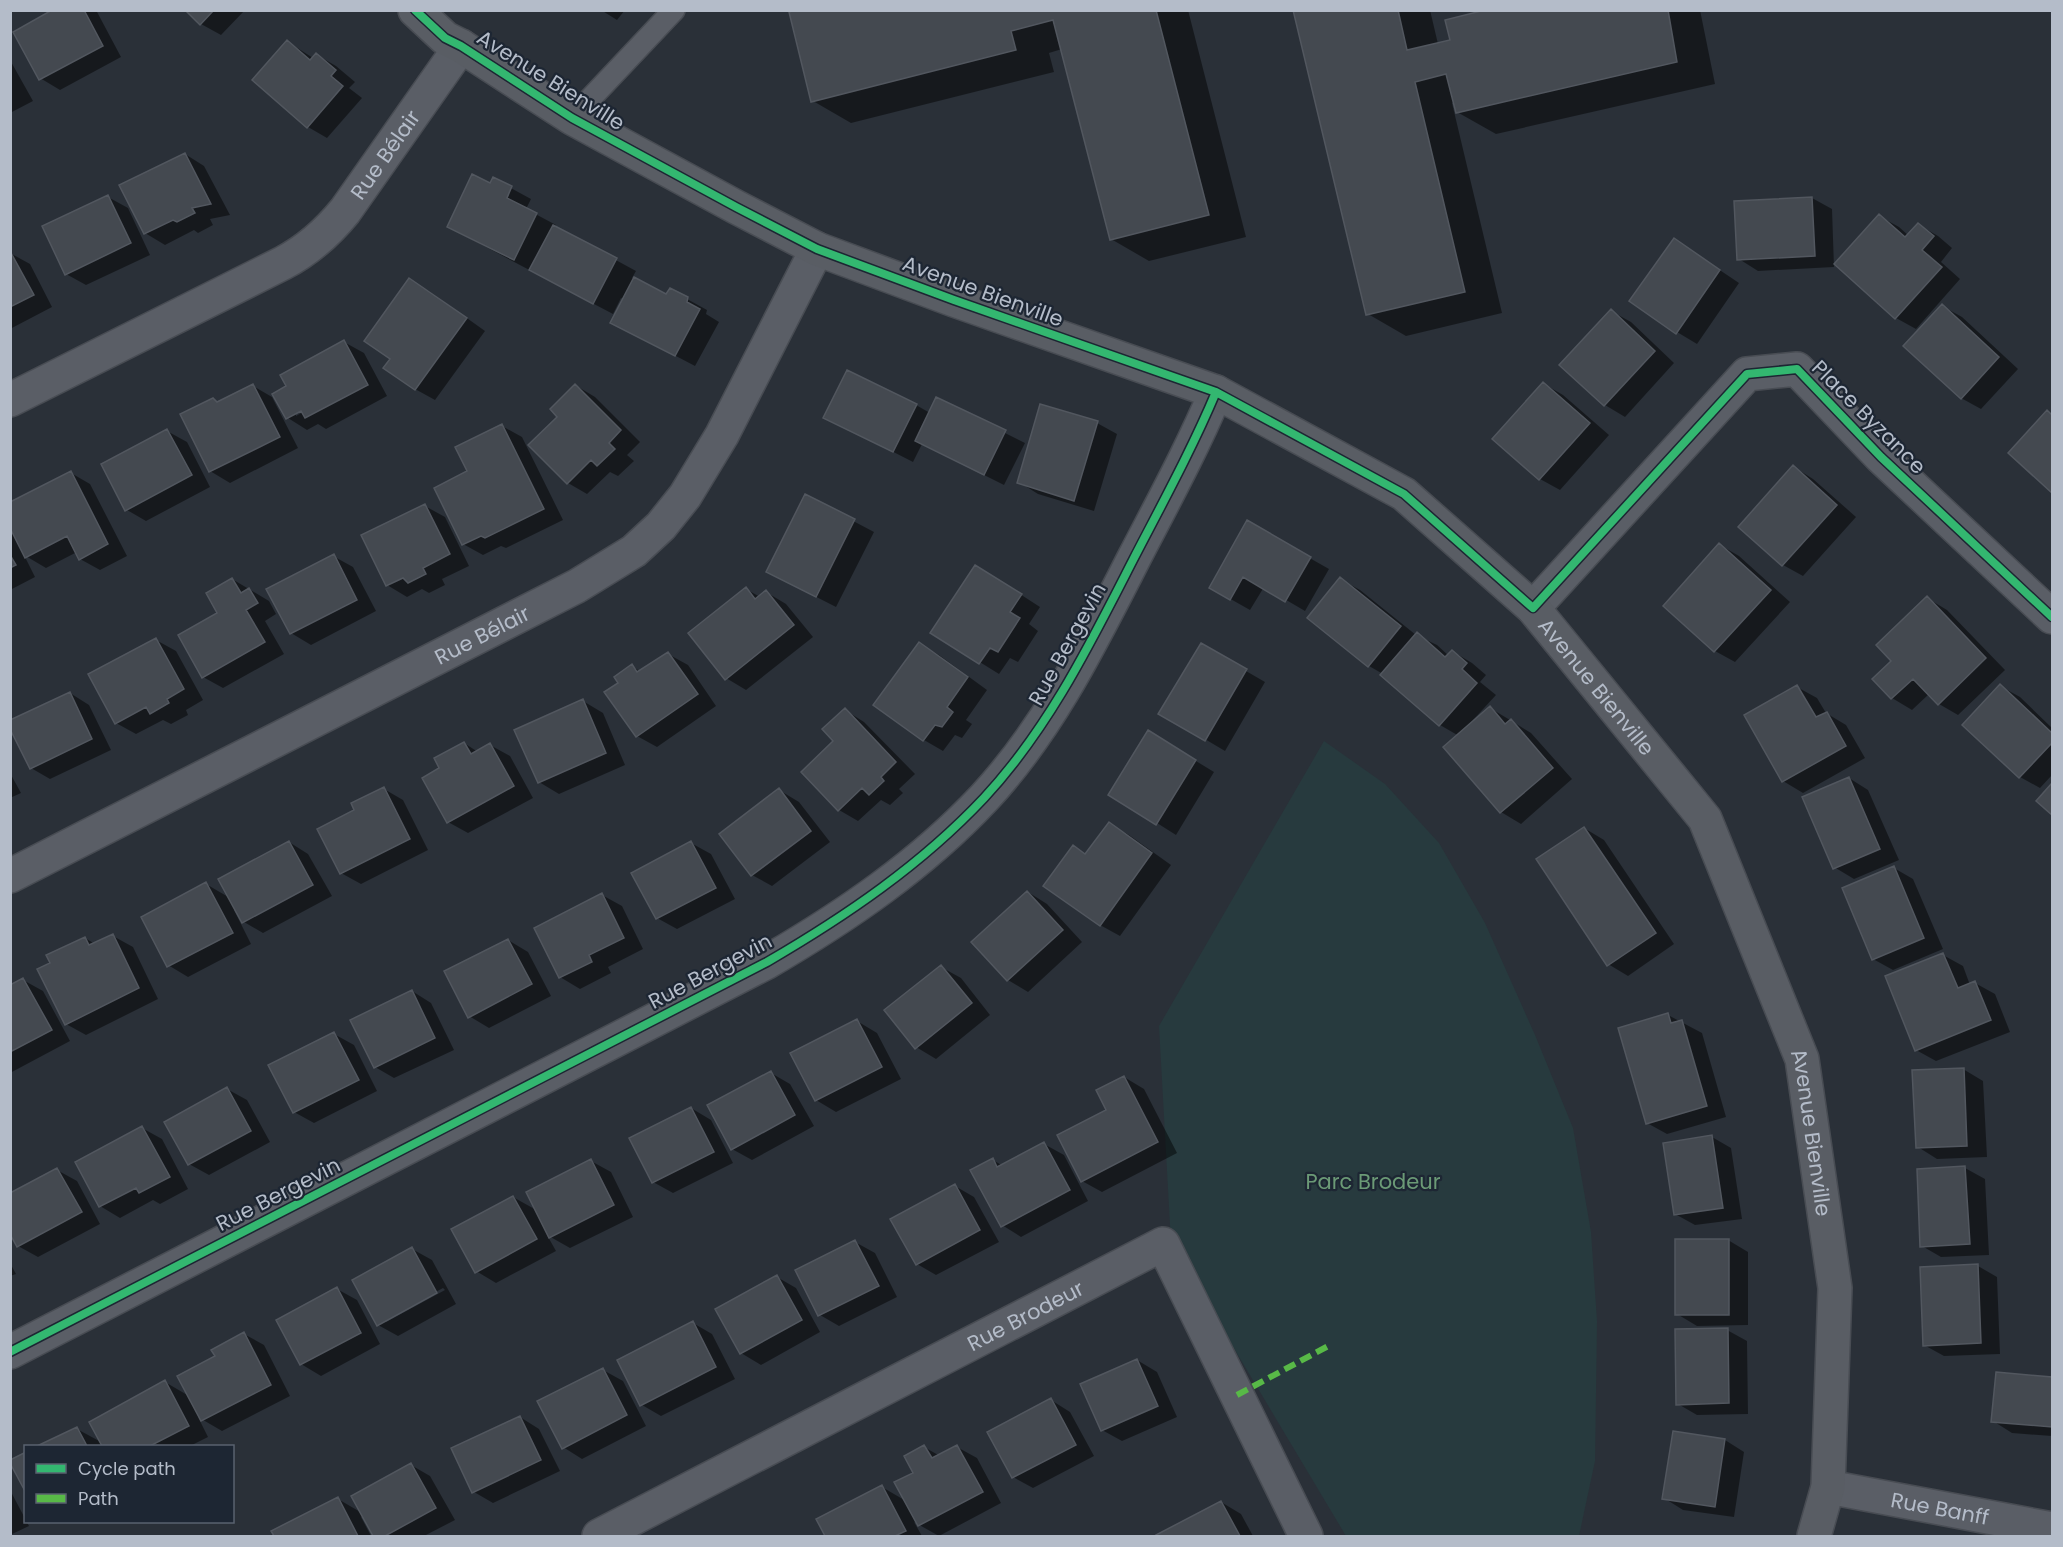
<svg xmlns="http://www.w3.org/2000/svg" width="2063" height="1547" font-family="Poppins,sans-serif">
  <rect width="100%" height="100%" fill="#2a3038"/>
  <path fill="#273a3e" d="M1324 741 1385 784 1439 843 1485 923 1535 1035 1573 1128 1591 1232 1597 1321 1595 1461 1579 1536H1346L1171 1243 1159 1026Z"/>
  <path fill="#0007" fill-rule="evenodd" d="M55 10H96L121 57 60 90 40 78Z
    M187 10H245L221 35 201 24Z
    M601 10H625L617 20Z
    M801 10H1188L1246 237 1149 261 1111 239 1062 49 1049 53 1054 72 851 123 813 101Z
    M1295 10H1430L1438 44 1451 41 1491 10H1700L1715 84 1496 134 1457 112 1455 102 1452 103 1502 313 1406 336 1368 314Z
    M288 42 313 58 317 55 336 66 355 82 349 88 362 98 327 138 308 127Z
    M10 60 33 101 10 113Z
    M185 154 204 166 230 215 210 219 213 225 198 233 194 230 165 245 145 233Z
    M494 179 531 199 526 209 556 225 555 227 636 271 632 278 667 296 687 299 707 310 706 314 719 322 695 366 632 333 624 299 621 298 613 314 448 227 491 185Z
    M108 197 128 208 150 255 86 285 66 274Z
    M1812 198 1832 209 1834 267 1758 271 1739 259Z
    M1879 216 1899 227 1909 236 1919 225 1938 236 1952 248 1941 262 1960 279 1916 329 1896 318Z
    M1675 240 1739 283 1697 344 1677 332Z
    M10 253 30 264 52 307 10 329Z
    M410 280 429 291 485 331 435 400 415 389 392 359Z
    M1942 306 1962 317 2018 369 1981 409 1961 398Z
    M1611 311 1631 322 1674 363 1625 417 1605 405 1561 365Z
    M344 342 364 353 387 396 326 429 318 424 307 430 288 418 274 394 288 387ZM308 409 296 416V412Z
    M1544 384 1563 395 1609 435 1560 490 1540 479 1495 439Z
    M575 385 595 397 640 442 627 455 634 461 618 476 610 472 587 494 568 483 559 417Z
    M253 386 272 397 298 448 230 483 210 471 213 400 218 403Z
    M937 399 1025 443 1004 485 922 444 913 462 825 417 916 405 930 413Z
    M2048 412 2052 415V491L2010 453Z
    M1097 423 1117 434 1094 511 1038 494 1019 482Z
    M502 426 522 437 563 520 506 548 501 546 483 555 463 544 469 472Z
    M167 431 187 442 210 487 146 521 127 510Z
    M1794 467 1813 479 1856 517 1803 576 1783 565Z
    M71 473 90 484 127 556 100 570 80 559 77 552 46 568 24 555 35 577 10 590V532L15 535Z
    M806 496 874 532 836 607 787 582Z
    M425 506 445 517 469 566 442 579 445 585 429 593 422 589 407 597 387 585Z
    M1248 523 1329 569 1305 611 1264 587 1250 610 1211 588Z
    M1720 545 1739 556 1790 602 1735 662 1715 651 1665 606Z
    M333 556 353 567 376 611 311 645 291 633Z
    M995 578 1040 607 1029 624 1038 631 1018 662 1010 658 999 674 933 633Z
    M232 579 269 601 276 614 265 621 284 654 223 688 203 677 219 613Z
    M1340 579 1360 590 1416 635 1437 645 1449 656 1452 651 1472 663 1486 675 1480 682 1496 695 1473 720 1475 722 1490 708 1510 720 1531 733 1572 779 1521 824 1501 812 1445 748 1459 736 1440 725 1383 674 1369 666 1309 618Z
    M746 589 760 597 766 592 786 604 813 637 746 690 726 678Z
    M1927 598 1947 610 2005 670 1958 715 1939 704 1929 694 1912 710 1892 698 1874 679 1893 661Z
    M156 640 176 651 203 700 186 710 188 715 171 724 163 720 136 734 116 723Z
    M920 644 939 655 987 690 966 720 972 724 962 738 955 735 943 751 924 740Z
    M1201 645 1265 682 1225 751 1161 713Z
    M668 654 688 665 716 706 657 747 637 736 620 683 632 666 641 672Z
    M2000 686 2020 697 2052 728V775L2040 788 2020 777 1964 725Z
    M1797 687 1817 698 1826 713 1846 725 1865 758 1803 793 1783 781Z
    M70 693 89 705 111 750 50 779 31 768Z
    M583 701 603 713 625 765 559 794 539 782Z
    M845 710 864 722 915 774 899 789 903 793 890 805 881 800 858 821 839 810 835 741Z
    M464 743 478 752 490 745 510 756 533 798 468 833 448 822 442 769Z
    M1168 744 1214 772 1176 835 1157 823Z
    M10 773 21 793 10 798Z
    M1849 778 1868 790 1899 860 1854 879 1834 867Z
    M384 789 403 800 428 850 361 884 341 873 356 811Z
    M779 790 799 802 830 842 772 886 752 875Z
    M1109 824 1129 835 1171 865 1120 936 1100 925 1073 847 1086 855Z
    M1584 828 1604 840 1674 944 1628 976 1608 964Z
    M289 842 308 854 332 896 263 933 244 922 236 909 234 910 251 944 188 977 168 965 206 884 230 898Z
    M691 843 711 854 735 899 677 929 657 918Z
    M1894 868 1913 879 1943 949 1893 970 1873 959Z
    M1028 892 1047 904 1082 942 1028 992 1008 980 973 943Z
    M602 895 622 906 643 949 608 967 611 973 580 989 560 977Z
    M113 936 133 947 158 999 86 1035 66 1024 52 963 85 938 95 944Z
    M508 940 528 952 551 996 489 1028 469 1016Z
    M1943 955 1963 966 1970 985 1975 983 1995 994 2010 1032 1936 1061 1916 1050Z
    M941 967 961 978 990 1015 936 1059 916 1047Z
    M23 980 43 991 70 1041 10 1073V986Z
    M412 991 431 1003 454 1050 394 1078 375 1067Z
    M1668 1015 1702 1033 1726 1117 1667 1134 1647 1123Z
    M857 1021 877 1033 901 1079 836 1112 816 1100Z
    M334 1034 354 1045 377 1091 314 1123 294 1112Z
    M1963 1069 1983 1081 1987 1157 1937 1159 1918 1147Z
    M771 1073 790 1084 814 1126 752 1160 732 1149Z
    M1124 1077 1144 1089 1177 1153 1102 1192 1082 1181 1108 1111Z
    M227 1089 247 1100 270 1142 209 1175 189 1164Z
    M691 1108 711 1120 733 1163 673 1193 653 1182Z
    M142 1128 162 1139 188 1189 160 1204 153 1200 120 1218 100 1206Z
    M1712 1137 1731 1148 1742 1219 1695 1225 1675 1214Z
    M1044 1144 1064 1155 1088 1201 1021 1237 1002 1225 993 1160 1003 1166Z
    M591 1161 611 1172 633 1217 570 1248 547 1235 556 1251 496 1283 476 1271 513 1197 538 1211Z
    M1965 1168 1985 1179 1989 1255 1941 1257 1922 1246Z
    M57 1170 77 1181 100 1224 38 1257 18 1246Z
    M955 1186 974 1197 999 1242 936 1275 917 1264Z
    M1728 1240 1748 1252V1325L1697 1326 1677 1314Z
    M855 1242 875 1253 897 1297 839 1326 820 1315Z
    M412 1249 432 1260 456 1304 398 1336 378 1325ZM443 1288 445 1290 386 1322V1319Z
    M10 1263 16 1274 10 1276Z
    M1978 1266 1997 1277 2000 1354 1944 1356 1924 1345Z
    M777 1277 796 1288 820 1332 761 1365 741 1353Z
    M337 1289 357 1300 380 1344 321 1376 301 1364Z
    M693 1323 712 1334 735 1379 661 1416 642 1405Z
    M1727 1330 1747 1341 1748 1414 1697 1415 1678 1404Z
    M244 1334 264 1345 290 1396 222 1431 198 1417 208 1437 190 1446H103L102 1444 100 1446H41L77 1429 101 1442 165 1382 189 1396 217 1357Z
    M1137 1360 1157 1372 1177 1417 1122 1441 1102 1430Z
    M603 1370 623 1381 646 1426 582 1459 563 1447Z
    M1997 1374 2052 1378V1436L2012 1433 1993 1421Z
    M1051 1400 1070 1412 1094 1456 1033 1488 1013 1477Z
    M520 1417 539 1429 560 1471 493 1503 474 1492Z
    M1725 1440 1744 1452 1734 1517 1683 1510 1664 1498Z
    M924 1447 940 1456 957 1447 977 1458 1001 1503 939 1536 914 1522 922 1536H826L818 1520 882 1487 906 1501Z
    M411 1465 430 1476 455 1520 424 1536H375L364 1516 361 1517 371 1536H275L273 1532 338 1499 362 1513Z
    M10 1490 29 1526 10 1535Z
    M1221 1502 1241 1514 1253 1536H1158Z"/>
  <path fill="#444950" stroke="#52575f" stroke-width="1.5" d="M52 10H84L103 46 39 80 13 32Z
    M185 10H214L200 25Z
    M795 10H1156L1209 215 1110 240 1053 20 1011 31 1016 50 811 102 789 12Z
    M1293 10H1398L1407 50 1450 40 1445 20 1485 10H1668L1677 62 1456 113 1446 74 1415 82 1465 292 1366 315Z
    M287 40 310 60 316 53 336 70 331 76 343 86 307 128 252 80Z
    M185 153 211 204 192 208 195 213 177 222 173 220 144 234 119 185Z
    M472 174 490 183 493 177 512 186 507 198 537 213 514 260 447 227Z
    M108 195 131 243 65 275 42 226Z
    M1812 197 1815 256 1737 260 1734 201Z
    M1879 214 1905 237 1918 223 1934 236 1922 250 1942 267 1895 319 1834 264Z
    M553 225 617 258 593 304 529 270Z
    M1674 238 1720 270 1676 334 1629 301Z
    M10 251 34 295 10 307Z
    M634 277 666 294 670 288 688 297 687 302 700 309 675 356 610 323Z
    M409 278 467 318 415 390 383 368 390 359 364 341Z
    M1942 304 1999 357 1961 399 1903 346Z
    M1611 309 1655 351 1604 406 1559 365Z
    M344 340 368 385 305 418 301 411 286 419 272 394 286 386 280 375Z
    M847 370 917 404 893 452 823 418Z
    M1543 382 1590 423 1539 480 1492 439Z
    M253 384 280 437 209 472 180 414 213 398 217 402Z
    M575 384 621 430 609 443 615 449 597 466 591 460 567 484 528 445 557 417 550 409Z
    M936 397 1006 430 984 475 915 441Z
    M1040 404 1098 421 1074 501 1017 483Z
    M2047 410 2052 415V493L2008 453Z
    M502 424 544 509 485 538 481 536 462 545 434 488 467 471 455 447Z
    M167 429 192 475 125 511 101 464Z
    M1793 465 1837 505 1782 566 1738 527Z
    M71 471 108 544 79 560 67 536 25 558 10 528V502Z
    M805 494 855 519 816 597 766 572Z
    M425 504 450 554 423 568 426 574 408 583 403 578 386 586 361 535Z
    M1247 520 1311 557 1285 602 1243 577 1230 600 1209 588Z
    M1719 543 1771 590 1714 652 1663 606Z
    M334 554 357 600 290 634 266 589Z
    M10 555 16 565 10 568Z
    M975 565 1022 594 1010 612 1020 618 998 652 990 648 979 664 930 633Z
    M1340 577 1401 626 1368 667 1307 618Z
    M232 578 241 593 249 588 258 603 246 610 265 642 202 678 178 635 217 613 206 593Z
    M746 587 755 599 766 590 794 625 725 680 688 633Z
    M1927 596 1986 658 1938 705 1913 679 1891 699 1872 679 1891 661 1876 645Z
    M1417 632 1445 657 1452 650 1467 663 1462 669 1477 683 1439 726 1380 675Z
    M156 638 184 689 167 699 169 703 150 714 146 707 115 724 88 674Z
    M919 642 968 677 947 707 953 712 942 727 935 725 923 741 873 705Z
    M1201 643 1247 669 1205 741 1158 714Z
    M668 652 698 694 636 737 604 692 618 683 614 677 632 664 637 672Z
    M2000 684 2052 733V743L2019 778 1962 725Z
    M1797 685 1816 717 1827 712 1846 746 1782 782 1744 715Z
    M70 692 92 739 30 769 10 729V720Z
    M583 699 606 753 538 783 514 730Z
    M1490 706 1505 724 1511 719 1553 768 1500 813 1443 747Z
    M845 708 896 762 881 777 884 781 869 795 862 788 838 811 801 772 833 741 822 729Z
    M1148 730 1196 760 1156 825 1108 795Z
    M464 742 471 754 490 743 514 786 447 823 422 778 439 768 434 758Z
    M1849 777 1880 849 1833 869 1802 797Z
    M2052 783V815L2036 801Z
    M384 787 410 839 340 874 317 829 354 810 351 803Z
    M779 788 811 831 751 876 719 834Z
    M1109 822 1152 853 1100 926 1043 886 1073 845 1085 854Z
    M1584 827 1656 933 1607 966 1536 859Z
    M289 841 313 885 242 923 218 879Z
    M691 841 716 888 656 919 631 873Z
    M1894 866 1924 938 1872 960 1842 888Z
    M206 882 233 933 167 967 141 917Z
    M1027 891 1063 930 1007 981 971 942Z
    M602 893 624 938 589 955 592 962 559 978 534 928Z
    M113 934 139 988 65 1025 37 969 50 963 46 955 85 937 89 945Z
    M508 939 532 984 468 1018 444 971Z
    M1943 953 1958 988 1975 981 1991 1020 1915 1051 1885 976Z
    M941 965 972 1003 915 1049 884 1010Z
    M23 978 52 1030 10 1052V985Z
    M412 990 435 1038 374 1068 350 1020Z
    M1668 1013 1671 1023 1682 1020 1707 1106 1646 1124 1618 1028Z
    M857 1019 882 1067 815 1101 790 1053Z
    M334 1032 359 1080 293 1113 268 1065Z
    M1964 1068 1967 1146 1916 1148 1912 1070Z
    M771 1071 795 1115 731 1150 707 1105Z
    M1124 1076 1158 1142 1081 1182 1057 1135 1106 1110 1096 1090Z
    M227 1087 251 1131 188 1165 164 1122Z
    M691 1107 714 1152 652 1183 629 1138Z
    M142 1126 170 1177 139 1193 136 1188 99 1207 75 1162Z
    M1712 1135 1723 1208 1674 1215 1663 1143Z
    M1044 1142 1070 1190 1001 1227 970 1170 993 1158 997 1167Z
    M591 1159 614 1205 549 1238 526 1192Z
    M1965 1166 1970 1244 1920 1247 1917 1169Z
    M57 1168 82 1212 17 1247 10 1234V1193Z
    M955 1184 980 1230 916 1265 890 1219Z
    M513 1196 537 1239 475 1273 451 1229Z
    M1675 1239H1729V1315H1675Z
    M855 1240 879 1286 818 1316 795 1270Z
    M412 1247 437 1293 377 1326 352 1280Z
    M1978 1264 1981 1343 1923 1346 1920 1267Z
    M777 1275 802 1320 740 1354 715 1309Z
    M337 1287 361 1333 300 1365 276 1320Z
    M693 1321 716 1367 640 1406 617 1360Z
    M1728 1328 1729 1403 1676 1405 1675 1329Z
    M244 1332 271 1385 201 1421 177 1376 215 1356 211 1350Z
    M1137 1359 1158 1406 1101 1431 1080 1384Z
    M603 1368 627 1415 562 1449 537 1401Z
    M1996 1372 2052 1377V1427L1991 1422Z
    M165 1380 189 1426 150 1446H102L89 1422Z
    M1051 1398 1076 1445 1012 1478 987 1432Z
    M520 1416 541 1460 472 1493 451 1448Z
    M77 1427 87 1446H37Z
    M1673 1431 1725 1439 1715 1507 1662 1499Z
    M924 1445 932 1458 957 1445 983 1492 918 1526 894 1482 913 1473 904 1456Z
    M26 1452V1493L10 1463V1460Z
    M411 1463 436 1508 385 1536H373L351 1496Z
    M882 1485 906 1531 895 1536H825L816 1519Z
    M338 1497 358 1536H274L271 1531Z
    M1221 1501 1240 1536H1157L1156 1535Z"/>
  <g fill="none" stroke-linecap="round" stroke-linejoin="round">
    <defs>
      <path id="lane" d="M572 118 674 10"/>
      <g id="street">
        <path id="s1" d="M10 400 283 263C308 250 327 233 345 211L461 46"/>
        <path d="M1533 608 1747 374 1797 369 1881 457 2052 617"/>
        <path id="s2" d="M10 876 577 586 634 551 661 526 685 496 722 435 817 249"/>
        <path d="M10 1352 767 962C846 916 921 865 984 798 1049 728 1090 644 1133 560 1162 504 1192 449 1216 392"/>
        <path id="s3" d="M1828 1487 2052 1529"/>
        <path id="s4" d="M599 1536 1163 1244 1306 1536"/>
      </g>
      <g id="secondary">
        <path id="s5" d="M415 10 445 38 461 46 572 118 736 207 817 249 954 300 1216 392 1404 494 1533 608 1705 819 1802 1059 1835 1288 1828 1487 1814 1536"/>
      </g>
    </defs>
    <use href="#lane" stroke="#484c53" stroke-width="24"/>
    <use href="#street" stroke="#484c53" stroke-width="36"/>
    <use href="#secondary" stroke="#484c53" stroke-width="36"/>
    <use href="#lane" stroke="#5a5e66" stroke-width="21"/>
    <use href="#street" stroke="#5a5e66" stroke-width="33"/>
    <use href="#secondary" stroke="#595d64" stroke-width="33"/>
    <path stroke="#58b947" stroke-width="6" stroke-dasharray="12 6" stroke-linecap="butt" d="M1237 1395 1332 1344"/>
    <defs>
      <path id="cycleway" d="M415 10 445 38 461 46 572 118 736 207 817 249 954 300 1216 392 1404 494 1533 608 1747 374 1797 369 1881 457 2052 617
        M10 1352 767 962C846 916 921 865 984 798 1049 728 1090 644 1133 560 1162 504 1192 449 1216 392"/>
    </defs>
    <use href="#cycleway" stroke="#1d2633" stroke-width="11"/>
    <use href="#cycleway" stroke="#33b770" stroke-width="8"/>
  </g>
  <g text-anchor="middle" dominant-baseline="central" stroke-width="4.5" stroke-linejoin="round" paint-order="stroke">
    <g font-size="21" fill="#b4bcc9" stroke="#1d2633">
      <text transform="translate(551 80) rotate(32)">Avenue Bienville</text>
      <text stroke="none"><textPath href="#s1" startOffset="456">Rue Bélair</textPath></text>
      <text transform="translate(983 291) rotate(20)">Avenue Bienville</text>
      <text transform="translate(1869 417) rotate(45)">Place Byzance</text>
      <text stroke="none"><textPath href="#s2" startOffset="530">Rue Bélair</textPath></text>
      <text transform="translate(1067 644) rotate(-61)">Rue Bergevin</text>
      <text stroke="none"><textPath href="#s5" startOffset="1380">Avenue Bienville</textPath></text>
      <text transform="translate(710 971) rotate(-28)">Rue Bergevin</text>
      <text stroke="none"><textPath href="#s5" startOffset="1884">Avenue Bienville</textPath></text>
      <text transform="translate(278 1194) rotate(-27)">Rue Bergevin</text>
      <text stroke="none"><textPath href="#s4" startOffset="480">Rue Brodeur</textPath></text>
      <text stroke="none"><textPath href="#s3" startOffset="114">Rue Banff</textPath></text>
    </g>
    <g font-size="21" fill="#6b9a76" stroke="#1d2633">
      <text x="1373" y="1181">Parc Brodeur</text>
    </g>
  </g>
  <rect width="2063" height="1547" fill="none" stroke="#b4bcc9" stroke-width="24"/>
  <rect x="24" y="1445" width="210" height="78" fill="#1d2633" stroke="#59626f" stroke-width="1.5"/>
  <rect x="36" y="1464" width="30" height="9" fill="#33b770" stroke="#59626f" stroke-width="1.5"/>
  <text x="78" y="1475" font-size="18" fill="#b4bcc9">Cycle path</text>
  <rect x="36" y="1494" width="30" height="9" fill="#58b947" stroke="#59626f" stroke-width="1.5"/>
  <text x="78" y="1505" font-size="18" fill="#b4bcc9">Path</text>
</svg>
